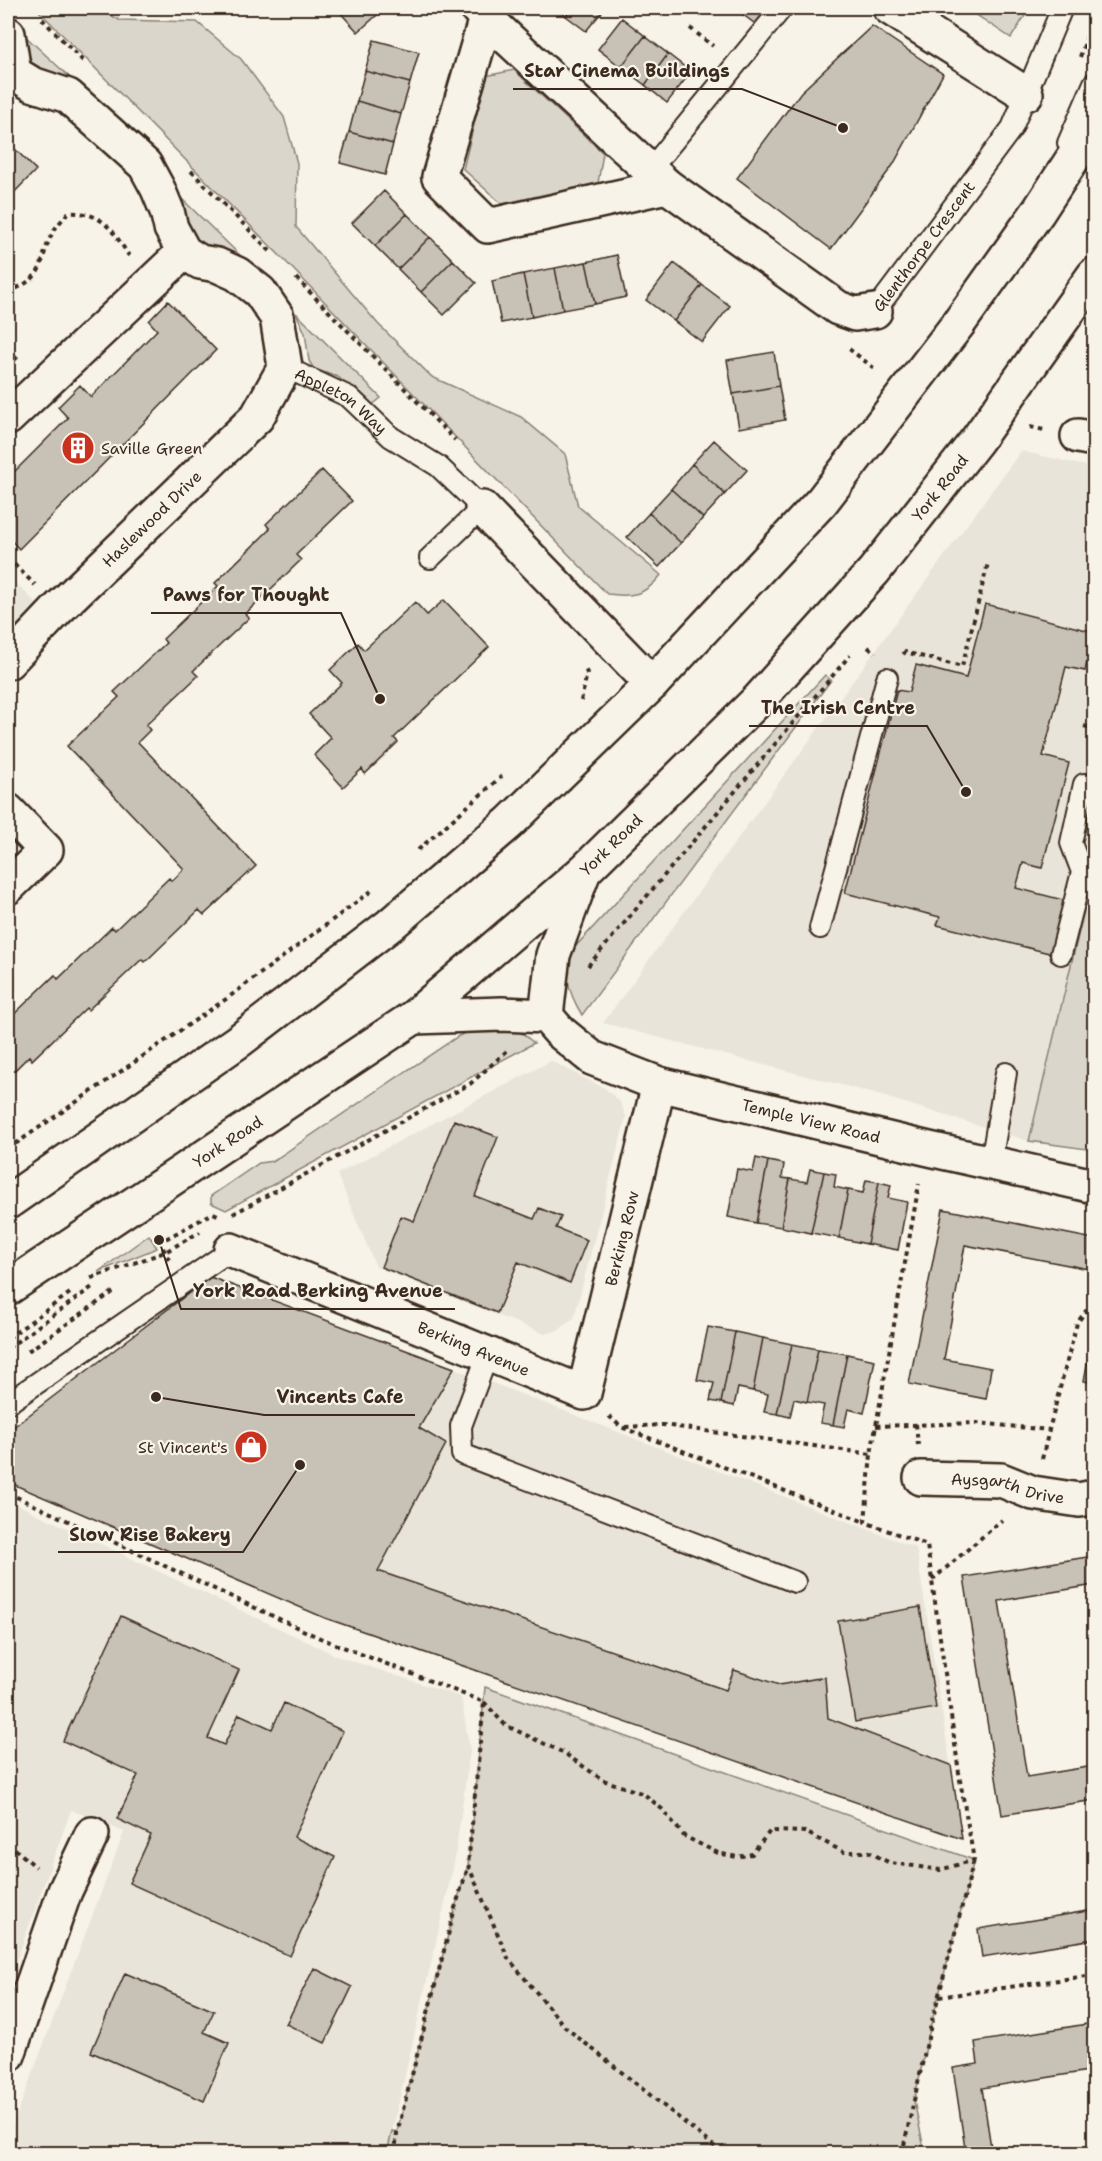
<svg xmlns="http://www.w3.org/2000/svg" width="1102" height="2161" font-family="'Shantell Sans',sans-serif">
  <rect width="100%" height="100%" fill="#f7f3e8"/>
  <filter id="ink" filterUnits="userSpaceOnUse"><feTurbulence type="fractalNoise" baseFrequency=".0167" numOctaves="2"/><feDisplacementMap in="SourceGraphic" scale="12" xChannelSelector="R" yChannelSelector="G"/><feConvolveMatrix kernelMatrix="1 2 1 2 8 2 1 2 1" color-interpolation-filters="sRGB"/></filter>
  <g filter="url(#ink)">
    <path fill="#e9e4d9" d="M1021 451 1094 468V869L1029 1141 872 1093 603 1023Z
      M8 575 51 618 8 662Z
      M551 1061 606 1089 620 1102 626 1117 574 1318 559 1330 545 1334 376 1267 337 1174Z
      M210 1277 454 1368 916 1548 962 1839 325 1618 8 1482V1431Z
      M8 1500 337 1656 461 1697 470 1750 454 1864 387 2153H8V2138L124 1832 71 1810 8 1984Z"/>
    <path fill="#dbd6cb" stroke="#8b8074" stroke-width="1.5" d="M36 8H98L119 20 197 22 241 59 284 117 297 163 296 227 378 324 432 377 521 417 565 454 578 506 661 575C645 596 631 597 607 594L291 267Z
      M966 8H1030L1011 38Z
      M23 34 76 83 34 71Z
      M514 70 603 153 598 183 502 204 463 169 486 76Z
      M182 199 247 262 194 248Z
      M296 313 381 398 371 406 338 377 314 369 309 361 305 333Z
      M825 675 831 680 582 1015C567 990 563 975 575 947Z
      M1094 869V1150L1029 1141Z
      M508 1026 523 1034 534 1043 226 1210 211 1203V1196L259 1163 273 1161 457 1037 474 1028Z
      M149 1235 157 1248 98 1272Z
      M485 1687 974 1860 930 2029 914 2101 925 2153H387L392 2131 397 2132 455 1908 468 1865Z"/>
    <path fill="#c8c1b6" stroke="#3b2a1e" stroke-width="1.5" d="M336 8H385L358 32Z
      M556 8H573L566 16Z
      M573 8H605L586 31 566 16Z
      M734 8H772L758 26Z
      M622 18 645 36 621 67 598 49Z
      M872 26 943 74 893 165 831 249 737 178 801 92Z
      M645 36 668 54 645 85 621 67Z
      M374 40 419 52 410 83 365 71Z
      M668 54 691 72 667 103 645 85Z
      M365 71 410 83 401 114 357 101Z
      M357 101 401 114 393 144 349 132Z
      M349 132 393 144 385 175 340 163Z
      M8 142 36 170 8 199Z
      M384 191 407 214 375 246 352 223Z
      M407 214 430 237 398 269 375 246Z
      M430 237 453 260 421 292 398 269Z
      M617 255 626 297 595 304 586 262Z
      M453 260 476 283 444 315 421 292Z
      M586 262 595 304 563 310 555 268Z
      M674 263 702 285 674 321 646 300Z
      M555 268 563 310 532 317 523 274Z
      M523 274 532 317 501 323 492 281Z
      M702 285 730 306 702 342 674 321Z
      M168 301 216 350 19 549 8 537V478L68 418 58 407 80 385 91 397 157 330 149 321Z
      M774 352 779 386 733 394 727 360Z
      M779 386 785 420 739 428 733 394Z
      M714 440 747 470 725 494 692 464Z
      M692 464 725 494 703 518 671 489Z
      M322 470 352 501 296 555 301 560 245 614 249 618 193 671 198 676 146 725 150 730 138 742 256 866 204 915 199 910 145 962 142 959 88 1010 86 1008 32 1060 29 1056 8 1077V1020L55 975 58 979 112 927 115 930 169 878 172 881 184 869 67 746 119 697 114 692 166 643 163 639 218 586 215 583 270 529 266 524Z
      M671 489 703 518 681 543 649 513Z
      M649 513 681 543 659 567 627 537Z
      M444 600 489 647 394 738 398 742 365 774 362 769 343 787 314 755 331 738 309 714 342 683 330 670 358 643 364 650 415 602 427 615Z
      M985 604 1094 632 1085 671 1066 667 1043 756 1069 763 1042 868 1023 863 1016 888 1067 901 1053 954 937 925 940 917 845 893 897 690 909 692 916 665 966 678Z
      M454 1120 498 1137 475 1196 534 1219 539 1208 561 1217 556 1228 587 1240 570 1283 518 1262 497 1313 381 1267 401 1216 414 1221Z
      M756 1158 768 1161 756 1223 728 1217 737 1169 753 1172Z
      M768 1161 784 1164 782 1178 790 1179 781 1227 756 1223Z
      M810 1169 824 1172 811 1233 781 1227 790 1179 807 1182Z
      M824 1172 836 1174 834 1187 848 1190 839 1238 811 1233Z
      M866 1180 879 1182 867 1244 839 1238 848 1190 863 1193Z
      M879 1182 891 1185 888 1198 907 1202 898 1250 867 1244Z
      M943 1209 1094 1239V1270L965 1245 944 1359 991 1368 986 1399 909 1384Z
      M210 1277 454 1368 419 1428 446 1444 378 1571 726 1690 734 1670 779 1685 825 1677 828 1718 951 1765 962 1839 325 1618 8 1482V1431Z
      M708 1327 735 1332 721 1403 710 1401 714 1383 697 1380Z
      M735 1332 763 1338 753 1391 738 1388 734 1406 721 1403Z
      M763 1338 792 1344 777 1414 764 1412 768 1394 753 1391Z
      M792 1344 818 1349 807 1402 794 1399 790 1417 777 1414Z
      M1090 1348H1094V1383L1084 1381Z
      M818 1349 847 1354 833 1425 820 1423 824 1405 807 1402Z
      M847 1354 875 1360 864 1413 848 1409 844 1427 833 1425Z
      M1094 1556V1585L999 1601 1027 1777 1094 1766V1800L1002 1815 964 1577Z
      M920 1607 936 1708 855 1722 838 1621Z
      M121 1616 239 1670 208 1738 224 1745 239 1714 272 1729 284 1703 343 1731 294 1837 335 1857 290 1956 129 1883 151 1835 117 1819 138 1775 63 1741Z
      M1094 1910V1939L982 1957 978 1929Z
      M314 1968 352 1987 325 2043 286 2024Z
      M125 1973 214 2011 204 2032 229 2043 204 2101 91 2052Z
      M1094 2023V2070L982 2088 992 2154H966L953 2068 978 2064 975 2042Z"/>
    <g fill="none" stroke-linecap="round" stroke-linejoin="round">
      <defs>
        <g id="service">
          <path d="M1068 143 1094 83"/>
          <path d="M649 171 782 8"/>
          <path id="s1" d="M875 311 1012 128 1062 8"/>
          <path id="s2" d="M285 367 349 397 391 437 438 466 482 508 430 558"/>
          <path d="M820 928 887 678"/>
          <path d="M1061 954 1082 872 1071 843 1084 784"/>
          <path d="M991 1163 1006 1073"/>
          <path d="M488 1354 461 1426 462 1454 795 1582"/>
          <path d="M8 1403 231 1250"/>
        </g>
        <g id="minor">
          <path d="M477 8 486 18 667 186 838 308 855 314 875 311"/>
          <path d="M890 8 1026 94"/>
          <path d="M486 18 439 177 488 226 667 186"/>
          <path d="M8 34 14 73 32 84 68 96 145 165 158 189 167 211 171 228 184 252 200 262 217 265 237 274 260 292 277 317 285 367 257 417 58 609 8 662"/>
          <path d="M8 418 184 252"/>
          <path d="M1078 436 1094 439"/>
          <path d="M482 508 652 684"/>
          <path d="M8 811 46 850 8 887"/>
          <path d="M546 1016 553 955 584 871"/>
          <path id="s3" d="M414 1017 502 1014 546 1016 560 1032 592 1058 659 1084 925 1148 1094 1186"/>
          <path id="s4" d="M231 1250 584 1393 659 1084"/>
          <path id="s5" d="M921 1478 1001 1480 1033 1493 1079 1500 1094 1497"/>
          <path d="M8 2055 65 1891 92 1834"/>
        </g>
        <g id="trunk">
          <path d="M8 1202 240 1040 390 925 509 823 652 684 822 501 959 323 1038 212 1094 126"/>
          <path id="s6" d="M8 1288 414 1017 584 871 759 699 874 571 977 440 1094 275"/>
        </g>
      </defs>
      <use href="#service" stroke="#3b2a1e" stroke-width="24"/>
      <use href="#minor" stroke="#3b2a1e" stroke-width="38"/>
      <use href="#trunk" stroke="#3b2a1e" stroke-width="38"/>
      <path stroke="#3b2a1e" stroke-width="4" stroke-dasharray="4.5 4.5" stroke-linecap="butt" d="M42 19 85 63
        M690 28 713 46
        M1080 57 1094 16
        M191 171 270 251
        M296 278 455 440
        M8 292C50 275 36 264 53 232 57 225 63 219 68 213 102 211 112 229 129 256
        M849 349 874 368
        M8 350 19 361
        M1030 427 1044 430
        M8 558 35 585
        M868 647 875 653
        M903 654 905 652 962 667 988 563
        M581 701 587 673 585 669
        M1084 726 1094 729
        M418 850 502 776
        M588 966 850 655
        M8 1149 229 997 374 889
        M233 1214 470 1084 509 1049
        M169 1260 160 1242 213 1213 220 1216
        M91 1278 165 1252 200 1232
        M8 1338 70 1293
        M8 1348 95 1285
        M28 1351 113 1292
        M609 1416 621 1427 865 1522
        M916 1424 918 1445
        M876 1426 977 1423 1049 1430 1077 1323 1094 1300
        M625 1427 663 1425 871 1454
        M1042 1459 1049 1430
        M8 1493 320 1638 484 1702 468 1865 508 1958 565 2027 724 2154
        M932 1580 1002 1520
        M484 1702 505 1725 564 1753 603 1780 644 1794 662 1809 684 1836 718 1853 737 1857 752 1854 770 1831 805 1832 844 1852H869L890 1863 914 1866 940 1870 974 1860 960 1780 927 1545 865 1522 871 1454 919 1184
        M8 1843 36 1867
        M939 1997 1094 1975
        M395 2154 397 2133 455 1908 468 1867
        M902 2154 930 2029 974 1860"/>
      <use href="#service" stroke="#f7f3e8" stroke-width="20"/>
      <use href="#minor" stroke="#f7f3e8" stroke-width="33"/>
      <use href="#trunk" stroke="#f7f3e8" stroke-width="33"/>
    </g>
  </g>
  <defs>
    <symbol id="building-disc" viewBox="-11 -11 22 22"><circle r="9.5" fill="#c8321e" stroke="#f7f3e8"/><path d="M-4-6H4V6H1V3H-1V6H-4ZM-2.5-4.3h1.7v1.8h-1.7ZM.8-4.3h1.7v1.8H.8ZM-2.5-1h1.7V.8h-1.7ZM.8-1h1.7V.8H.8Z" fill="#fff"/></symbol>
    <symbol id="shop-disc" viewBox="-11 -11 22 22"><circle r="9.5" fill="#c8321e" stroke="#f7f3e8"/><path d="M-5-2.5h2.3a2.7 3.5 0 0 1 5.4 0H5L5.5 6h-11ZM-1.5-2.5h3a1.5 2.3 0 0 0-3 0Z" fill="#fff"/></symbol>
  </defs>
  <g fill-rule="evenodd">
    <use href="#building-disc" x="59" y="429" width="38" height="38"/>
    <use href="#shop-disc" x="232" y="1428" width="38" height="38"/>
  </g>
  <g text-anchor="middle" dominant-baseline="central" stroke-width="4.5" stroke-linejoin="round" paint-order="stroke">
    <g font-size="16" fill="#3b2a1e" stroke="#f7f3e8">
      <text stroke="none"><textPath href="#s1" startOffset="81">Glenthorpe Crescent</textPath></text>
      <text stroke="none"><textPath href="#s2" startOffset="66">Appleton Way</textPath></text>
      <text stroke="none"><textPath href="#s6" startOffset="1236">York Road</textPath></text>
      <text transform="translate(152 519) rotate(-44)">Haslewood Drive</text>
      <text stroke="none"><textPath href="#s6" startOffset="750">York Road</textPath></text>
      <text stroke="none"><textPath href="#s3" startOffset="423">Temple View Road</textPath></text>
      <text stroke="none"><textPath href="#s6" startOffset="264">York Road</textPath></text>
      <text stroke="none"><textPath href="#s4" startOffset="540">Berking Row</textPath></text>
      <text stroke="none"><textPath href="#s4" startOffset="262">Berking Avenue</textPath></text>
      <text stroke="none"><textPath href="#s5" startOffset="88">Aysgarth Drive</textPath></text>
    </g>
    <g font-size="16" fill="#3b2a1e" stroke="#f7f3e8" text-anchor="start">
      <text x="101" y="448">Saville Green</text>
      <text x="228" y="1447" text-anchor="end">St Vincent's</text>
    </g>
  </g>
  <path fill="none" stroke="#3b2a1e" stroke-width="2" d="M843 128L742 89H513M380 699L341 613H151M966 792L927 726H749M159 1240L181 1309H455M156 1397L264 1415H415M300 1465L243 1552H58"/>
  <g fill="#3b2a1e" stroke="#f7f3e8" stroke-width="2">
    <circle cx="843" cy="128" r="6"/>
    <circle cx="380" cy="699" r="6"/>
    <circle cx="966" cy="792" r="6"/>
    <circle cx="159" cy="1240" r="6"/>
    <circle cx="156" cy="1397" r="6"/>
    <circle cx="300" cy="1465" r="6"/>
  </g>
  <g font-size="18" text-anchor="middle" font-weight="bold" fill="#3b2a1e" stroke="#f7f3e8" stroke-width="4.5" stroke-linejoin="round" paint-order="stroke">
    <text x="627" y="77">Star Cinema Buildings</text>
    <text x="246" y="601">Paws for Thought</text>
    <text x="838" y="714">The Irish Centre</text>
    <text x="318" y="1297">York Road Berking Avenue</text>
    <text x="340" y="1403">Vincents Cafe</text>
    <text x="150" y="1541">Slow Rise Bakery</text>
  </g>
  <rect width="1102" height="2161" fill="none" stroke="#f7f3e8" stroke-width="30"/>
  <rect x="15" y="15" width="1072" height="2131" fill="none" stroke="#3b2a1e" stroke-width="2" filter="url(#ink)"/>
</svg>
